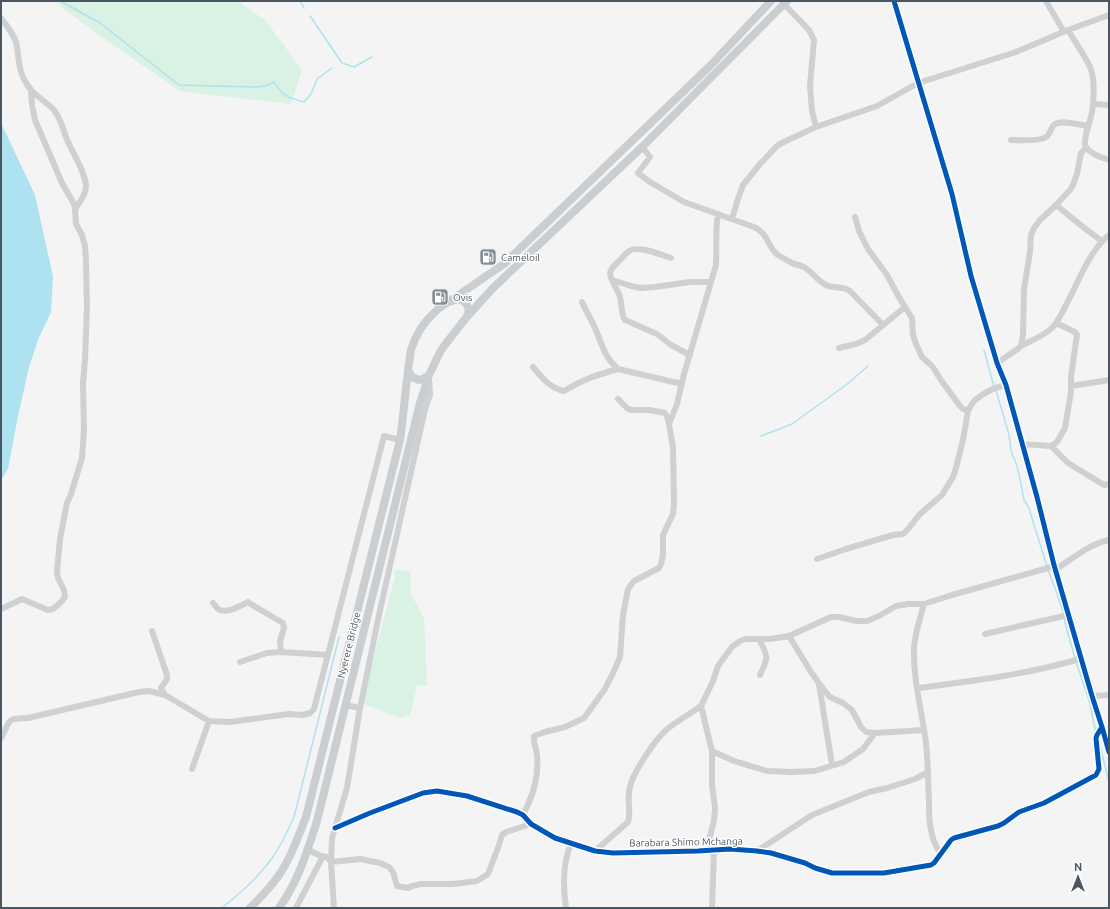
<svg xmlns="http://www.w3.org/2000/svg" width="1110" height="909" font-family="Ubuntu,sans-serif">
  <rect width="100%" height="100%" fill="#f4f4f4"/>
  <path fill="#d9f2e3" d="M54 1H238L266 21 302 70 291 104 180 91 100 36Z
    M394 569 410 571 411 594 424 618 427 686 417 685 410 715 400 718 364 704 363 696 395 577Z"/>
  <path fill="#aee2f0" d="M1 123 35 195 53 276 51 312 38 340 29 367 18 416 8 469 1 480Z"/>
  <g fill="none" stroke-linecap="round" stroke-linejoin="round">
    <path stroke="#aee2f0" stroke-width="1.5" d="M60 1 100 23 179 85 255 87 265 86 274 82C282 96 290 98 304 102L311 94 317 79 332 68
      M300 1 304 8
      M310 16 342 63 354 67 372 57
      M984 350 994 387
      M996 390 1009 435 1011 451 1017 466 1021 484 1024 500 1029 508 1034 525 1047 566
      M761 436 792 424 846 385 868 366
      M1048 570 1056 591 1064 614
      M1064 617 1066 627 1075 658
      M1076 662 1089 700 1096 733
      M1100 746 1109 782
      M222 908C240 893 259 877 272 858 281 845 288 831 294 817L339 637"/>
    <path stroke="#ced0d2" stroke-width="6" d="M894 1 952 194 971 276 997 363 1006 385 1037 497 1054 565 1092 696 1102 727 1109 752
      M1046 1 1064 32
      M784 4 809 30 814 40 810 86 812 111 816 127
      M1 18C7 26 16 37 17 47 19 58 18 68 24 79 30 93 43 99 53 109 62 119 63 131 68 142 74 155 86 174 86 187 86 195 79 203 75 209
      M1068 30C1075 42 1084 54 1090 67 1095 78 1094 101 1092 112 1090 123 1084 134 1085 145 1089 154 1101 157 1109 160
      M1094 104 1109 105
      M1011 140C1020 140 1038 142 1046 137 1051 134 1050 128 1054 125 1060 119 1080 125 1088 126
      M642 147 650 157 638 173 650 182 684 202 754 227C770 235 767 247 778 255 783 258 788 261 792 263 796 265 800 265 804 267 812 272 818 281 826 285 834 289 841 285 850 291L883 325
      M1056 205C1071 217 1086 230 1102 241
      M855 217 859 231 868 249 887 275 900 299 912 318 913 335 916 344 922 357 932 366 941 380 960 406 963 409 968 411
      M732 219 738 199 743 185 760 164 778 145 788 140 816 127 877 106 918 83 1016 52 1068 30 1109 15
      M671 258C661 255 639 245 629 251 625 254 622 258 618 262 615 265 610 269 610 274 611 282 618 289 620 297 622 304 621 315 625 320L657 334 671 345 690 355
      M612 280 631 286 641 288 655 287 690 282H711
      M582 302C586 311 591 319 595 328 602 344 604 357 618 369L682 384
      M1021 346C1032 340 1044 336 1053 327 1059 320 1063 311 1067 303 1079 281 1089 251 1109 235
      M839 348 856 344 865 340 905 307
      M997 363 1019 348 1021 346 1023 335 1024 289 1030 252 1031 235 1034 228 1040 220 1053 208 1070 190 1073 185 1077 174 1081 153 1086 148
      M533 367C542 378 550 388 564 391 583 379 597 375 618 369
      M1071 386 1109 380
      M669 424 677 404 684 374 716 265C717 248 715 231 718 214
      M1022 444 1051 446 1057 442 1065 428 1071 392V376L1077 335 1075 332 1056 323
      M1051 446 1068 463 1104 485 1109 484
      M817 559 846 549 893 535 903 534 908 529 920 514 942 495 953 477 956 468 963 440 967 417 968 411 972 404 975 400 985 393 995 388 1006 385
      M1055 570C1072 559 1089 544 1109 540
      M213 603C215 605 217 609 220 610 229 613 240 606 248 602L249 603 283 623 284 628 280 641 281 652
      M924 604C920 618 915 633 914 648 913 680 922 712 926 743 928 762 928 781 929 801 929 809 929 817 930 825 932 836 934 845 941 854
      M1 609 22 599 48 610 53 609 62 601 65 597 64 590 58 578 57 572 60 539 67 503 71 494 82 458 84 430 83 383 85 360 87 307 86 261 85 246 82 235 76 224 75 209 74 204 62 183 35 120 32 105 31 91
      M152 631 167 675V679L161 688 165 695
      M985 634 1064 616H1069
      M789 636 811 672 824 690 830 697 843 703 852 710 861 727 866 732 875 733 924 730
      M759 639C768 657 769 656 760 675
      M240 662 267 653 281 652 328 655
      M819 684 832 765
      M918 688C971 681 1024 675 1076 660L1080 657
      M1092 696 1109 695
      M346 705 360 708
      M1 738C12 719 4 719 28 718L139 692 149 691 165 695 209 721 230 722 289 714 303 715 310 713 314 709 384 436 400 440
      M712 751 734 761 767 771 791 772 815 771 844 762 863 749 875 733
      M192 769 209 721
      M523 815C533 795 539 778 537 755 536 748 533 742 534 736L545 732 565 727 584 718 605 689 613 673 620 657 623 615 628 589 634 581 659 568 661 564 663 555V535L673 514 674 504 673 447 668 419 665 413 660 412 649 410H632L628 409 618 399
      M335 828 370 813 423 793 437 791 467 796 517 812 523 815 531 824 555 838 595 851 613 853 698 851 730 849 757 851 771 853 805 863 815 868 832 873H884L931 865 934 863 951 840 954 838 998 826 1004 823 1019 812 1044 803 1096 775 1099 769 1096 738 1097 735 1102 727
      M708 850 709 840 714 821 715 808 712 784V751L701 706 713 681 718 666 732 647 740 641 746 639H770L789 636 831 617H839L856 621H867L879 616 896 606 908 604H924L952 595 1048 568 1054 565
      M595 851 628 822 629 817C630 807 627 796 630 787 633 772 655 740 666 730 677 721 690 714 701 706
      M757 851 812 815 869 792 887 788 915 779 928 772
      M321 856 327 857 331 862 360 859 380 863 389 867 393 872 397 886 408 888 412 886 421 884H453L477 881 488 874 499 845 502 835 506 832 531 824
      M296 908 321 860V856L308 850
      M334 908 331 862 332 838 347 788 360 708 379 615 425 409 430 395 429 379
      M566 908C563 887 562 864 571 844
      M712 908 714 849"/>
    <path stroke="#caced1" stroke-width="8" d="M771 1 711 65 504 264 438 309 428 319 421 328 415 339 411 350 408 370 412 377 419 380 423 379 429 375 441 350 465 319 492 289 642 147 787 1
      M452 301C462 296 472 305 467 316
      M250 908C258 900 266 892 273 883 289 864 297 839 306 817L400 440 402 425 408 370
      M279 908C298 882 307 852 317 821L420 403 429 375"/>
    <defs>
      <path id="cycleway" d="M894 1 952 194 971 276 997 363 1006 385 1037 497 1054 565 1092 696 1102 727 1109 752
        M335 828 370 813 423 793 437 791 467 796 517 812 523 815 531 824 555 838 595 851 613 853 698 851 730 849 757 851 771 853 805 863 815 868 832 873H884L931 865 934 863 951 840 954 838 998 826 1004 823 1019 812 1044 803 1096 775 1099 769 1096 738 1097 735 1102 727"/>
    </defs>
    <use href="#cycleway" stroke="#fff" stroke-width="8"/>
    <use href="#cycleway" stroke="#0057b8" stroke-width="5"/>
  </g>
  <defs>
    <symbol id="fuel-square" viewBox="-11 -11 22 22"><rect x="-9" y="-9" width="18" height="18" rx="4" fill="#868d94" stroke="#fff"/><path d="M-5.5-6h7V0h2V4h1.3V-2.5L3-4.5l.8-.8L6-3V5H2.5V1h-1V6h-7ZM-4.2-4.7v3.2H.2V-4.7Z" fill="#fff"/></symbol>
  </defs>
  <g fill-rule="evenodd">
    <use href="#fuel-square" x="478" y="247" width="20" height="20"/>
    <use href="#fuel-square" x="430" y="287" width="20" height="20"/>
  </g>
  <g text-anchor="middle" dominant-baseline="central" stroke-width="3" stroke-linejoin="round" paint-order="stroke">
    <g font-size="10" fill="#4a5661" stroke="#fff" text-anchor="start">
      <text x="501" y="257">Cameloil</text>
      <text x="453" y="297">Ovis</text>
    </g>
    <g font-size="10" fill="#4a5661" stroke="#fff">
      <text transform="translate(349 645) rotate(-76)">Nyerere Bridge</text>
      <text transform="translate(686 842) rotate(-1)">Barabara Shimo Mchanga</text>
    </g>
  </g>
  <rect width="1110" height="909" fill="none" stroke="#4a5661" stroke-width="4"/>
  <g transform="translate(1078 877)" stroke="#ffffff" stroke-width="3" paint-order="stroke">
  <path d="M0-3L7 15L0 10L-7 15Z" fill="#4a5661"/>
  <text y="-6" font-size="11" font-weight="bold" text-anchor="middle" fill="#4a5661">N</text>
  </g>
</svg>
